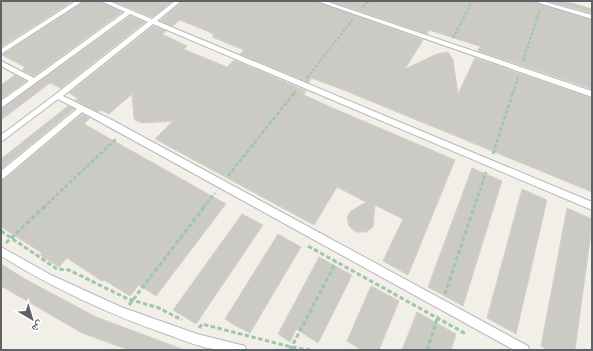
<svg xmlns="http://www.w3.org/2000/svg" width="593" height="351" font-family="Jost,'Noto Naskh Arabic',sans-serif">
  <rect width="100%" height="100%" fill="#f1efe8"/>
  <path fill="#cccac5" stroke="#d6d1c6" d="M1 1H73L1 47Z
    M84 1H100L122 12 34 76 22 70 25 67 2 55Z
    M113 1H173L152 17Z
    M182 1H316L423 40 405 69 437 54 448 52 453 60 458 94 475 58 592 98V192L341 89 311 78 309 83 240 54 244 50 212 37 214 34 180 20 173 26 160 21Z
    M330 1H532L592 20V89L478 51 479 48 482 47 429 30 427 34Z
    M548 1H565L592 9V13Z
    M130 16 145 22 61 88 50 83 1 120V109Z
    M153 26 166 31 162 34 187 46 183 49 227 67 234 60 306 91 304 95 328 106 455 160 408 275 383 261 403 219 375 205 373 227 366 232H356L349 226 347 217 351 211 366 202 337 187 314 225 155 139 173 121 142 123 135 120 134 118 132 94 109 114 101 110 98 112 75 100 78 98 69 93Z
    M15 75 26 81 1 99V85Z
    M68 106 74 109 1 169V159Z
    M82 114 90 118 84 124 226 204 156 296 139 285 130 296 104 280 102 281 67 258 59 267 40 255 42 253 1 227V180L5 179Z
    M472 168 502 181 463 306 428 287Z
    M522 189 547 200 516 334 487 318Z
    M567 208 592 219V226L575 350H548L541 346Z
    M242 214 263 225 196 324 173 310Z
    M278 234 301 247 250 333 234 325 225 319Z
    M319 257 352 275 318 343 296 329 290 342 278 334Z
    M1 264 25 279 96 317 182 349V350H129L82 333 1 286Z
    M371 286 399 301 379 350H361L347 341Z
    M417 312 456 334 451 350H402Z"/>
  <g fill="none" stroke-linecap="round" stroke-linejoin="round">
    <defs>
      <path id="lane" d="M76 1H83L1 54V49Z
        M101 1H109L152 19 175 1H181L157 21 592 202V210L153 24 63 96 112 120 528 346 529 350H514L82 112 4 178 1 179V171L77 109 58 99 1 142V135L56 94 148 22 130 14 1 108V101L29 81 1 66V61L34 78 125 12Z
        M317 1H325L592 91V97Z
        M533 1H542L592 15V19Z
        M1 247 51 275 121 307 197 334 245 346 246 350C238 350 230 351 222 350 203 349 183 340 166 334 108 314 53 288 1 256Z"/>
    </defs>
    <use href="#lane" stroke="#b5b8bc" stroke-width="2"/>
    <path stroke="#9cc7a9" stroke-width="2" stroke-dasharray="3 1.5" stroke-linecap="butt" d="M363 7 368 1
      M453 38 472 1
      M523 61 540 9
      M307 78 353 19
      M294 93 296 91
      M513 93 518 77"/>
    <path stroke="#9cc7a9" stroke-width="2.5" stroke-dasharray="4 2" stroke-linecap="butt" d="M493 154 513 92
      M228 176 295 92
      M43 208 117 138
      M203 208 215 193
      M474 208 486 172"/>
    <path stroke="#9cc7a9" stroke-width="3" stroke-dasharray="4.5 2.5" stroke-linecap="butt" d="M1 231 57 269 69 270 128 299 159 308 182 320
      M6 243 44 207
      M308 246 466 334
      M445 294 474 207
      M129 305 204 207
      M199 328 202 324 291 347 311 350
      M290 350 336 262
      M427 350 438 316"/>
    <use href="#lane" fill="#fff" fill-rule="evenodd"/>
  </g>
  <rect width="593" height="351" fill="none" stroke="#5f6368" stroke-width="4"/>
  <g transform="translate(32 319) rotate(142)" stroke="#ffffff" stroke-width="3" paint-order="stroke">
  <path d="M0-3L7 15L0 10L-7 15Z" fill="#5f6368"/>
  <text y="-6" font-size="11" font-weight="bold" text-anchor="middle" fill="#5f6368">ش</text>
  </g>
</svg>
